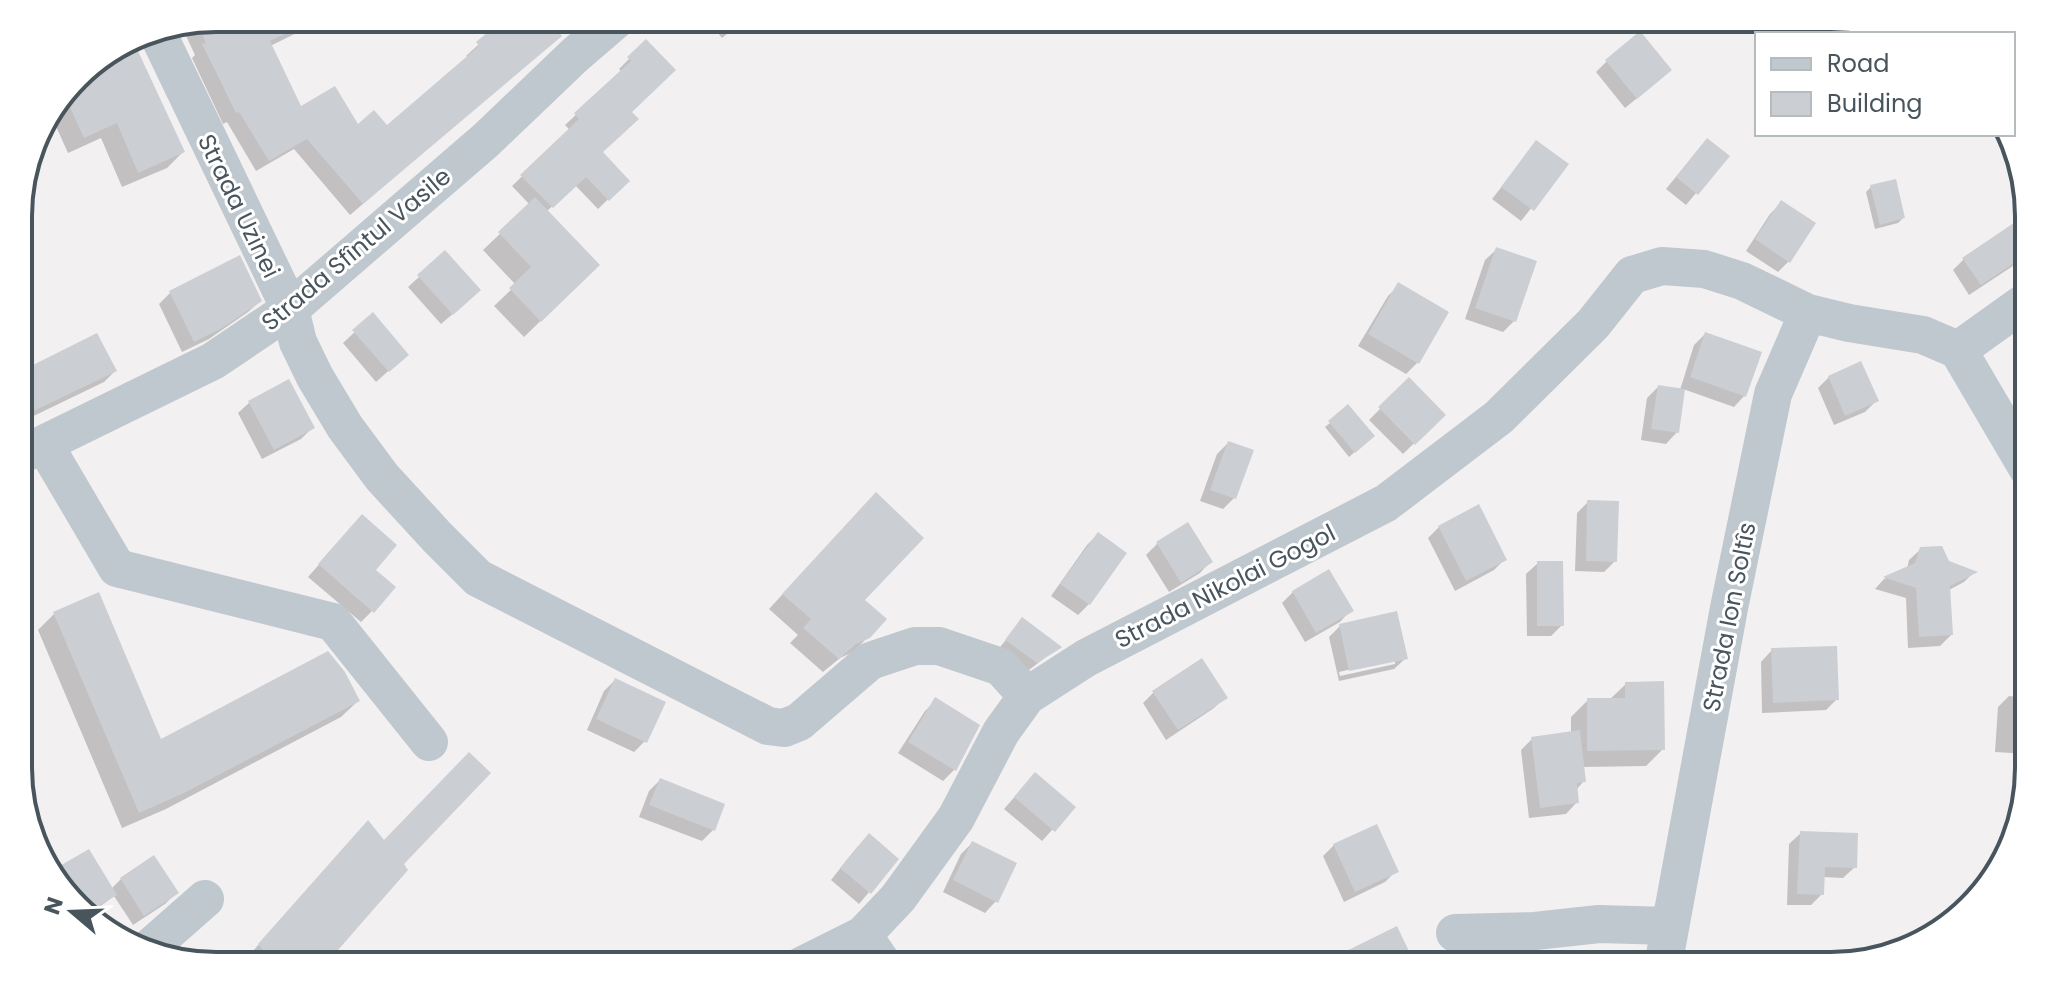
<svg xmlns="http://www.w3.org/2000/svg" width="2047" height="984" font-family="Poppins,sans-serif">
  <rect width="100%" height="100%" fill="#f3f0f1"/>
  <path fill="#0003" fill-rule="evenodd" d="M216 18H320L313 25 270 46 300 109 357 127 387 128 468 58 466 56 508 18H545L547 47 350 215 294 149 256 171 227 122 223 124 192 58 195 55 181 25Z
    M706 18H747L722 38Z
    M646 42 630 112 600 152 627 181 598 209 575 185 546 212 598 265 524 337 494 306 516 285 483 250 530 205 512 186 570 130 565 125 622 72 619 69Z
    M117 48 183 152 167 168 122 187 101 138 68 153 50 113 85 67Z
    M1607 61 1658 81 1625 108 1596 72Z
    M1537 142 1566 164 1521 221 1492 199Z
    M1697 151 1727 156 1686 205 1666 189Z
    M1871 187 1903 218 1898 223 1875 229 1866 192Z
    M1781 203 1789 261 1778 272 1746 251 1770 214Z
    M2021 221 2027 230 2028 256 1969 295 1953 270 1964 259Z
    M1497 249 1514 321 1503 332 1465 319 1485 260Z
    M419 277 468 301 441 324 408 287Z
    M1399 285 1417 363 1406 374 1358 346 1388 296Z
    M170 293 260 301 248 312 209 339 182 352 159 304Z
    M373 315 395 365 376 382 343 343Z
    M1705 334 1745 395 1734 407 1683 389 1677 432 1666 444 1641 440 1647 398 1658 387 1680 390 1694 345Z
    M96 335 115 371 104 382 19 423V375Z
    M1829 377 1876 401 1865 412 1834 425 1818 388Z
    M1409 380 1443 415 1403 454 1369 420Z
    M250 402 312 428 301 439 262 459 238 413Z
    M1330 423 1367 441 1349 457 1325 427Z
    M1228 443 1234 498 1223 509 1200 501 1217 454Z
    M1588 502 1615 561 1604 572 1575 571 1577 513Z
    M862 508 863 601 869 636 853 652 840 658 823 672 790 643 798 635 769 609Z
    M1187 524 1210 562 1200 573 1169 592 1146 555 1157 544Z
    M1439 527 1505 559 1494 570 1455 591 1428 538Z
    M351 528 373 570 372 611 361 622 308 577Z
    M1098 534 1089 604 1078 615 1051 596 1087 545Z
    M1921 549 1974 572 1964 582 1949 590 1951 635 1940 646 1908 648 1906 598 1875 589 1884 579 1907 569 1909 560Z
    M1538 563 1562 625 1551 636H1527L1526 574Z
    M1293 592 1351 610 1340 622 1305 642 1282 603Z
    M54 614 160 742 358 701 341 717 166 809 122 828 38 630Z
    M1022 620 1059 647 1025 673 996 652Z
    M1340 626 1406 658 1394 669 1339 681 1329 637ZM1395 659V664L1340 676 1339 672Z
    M1772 650 1837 699 1826 710 1762 713 1761 662Z
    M615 680 645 741 634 752 587 730 604 691Z
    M1626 684 1663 749 1646 766 1583 767 1584 781 1576 790 1577 802 1566 814 1529 818 1521 750 1532 739 1571 734V717L1588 700H1609Z
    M1154 692 1225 697 1214 708 1166 740 1143 703Z
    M2009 696 2029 698V754L1995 752 1998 707Z
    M936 700 977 726 954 770 943 781 898 753 925 711Z
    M660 780 713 830 702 841 639 817 649 791Z
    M1024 786 1073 807 1042 841 1004 809Z
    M1801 833 1855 867 1843 878 1823 877 1822 894 1811 905H1787L1789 844Z
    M353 838 401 864 321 966H249L245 960Z
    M972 843 996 901 985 913 943 892 961 854Z
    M1334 845 1396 871 1385 882 1344 902 1323 856Z
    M858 846 897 859 859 904 831 880Z
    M52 872 111 889 121 879 176 893 165 904 133 925 114 896 90 914 59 888Z"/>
  <path fill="#cbced3" d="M216 18H318L270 41 301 106 335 86 358 124 374 110 387 125 479 46 476 42 505 18H547L562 36 363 204 307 139 269 161 239 112 236 113 202 44 206 43 197 22Z
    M1640 31 1672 70 1637 99 1605 60Z
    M646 39 676 70 632 112 639 119 603 152 630 181 609 201 586 177 553 208 520 175 579 119 574 113 631 61 627 57Z
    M137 49 185 152 138 173 117 123 84 138 64 94 79 76Z
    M1707 138 1730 156 1698 195 1676 177Z
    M1536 140 1569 164 1534 211 1501 187Z
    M1896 179 1905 218 1880 225 1870 185Z
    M535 197 600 265 541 322 509 288 531 267 498 232Z
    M1781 200 1816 223 1790 263 1755 239Z
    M2027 214 2028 254 1981 285 1962 258Z
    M1496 247 1537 261 1516 322 1475 308Z
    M445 250 481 290 453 315 417 275Z
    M240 255 262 301 222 328 194 342 169 291Z
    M1398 282 1449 312 1419 364 1368 334Z
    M373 312 409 355 389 372 352 330Z
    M1705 332 1762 352 1746 397 1690 377Z
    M97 333 117 371 19 418V372Z
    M1861 361 1879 401 1845 416 1828 376Z
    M1409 377 1446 415 1415 445 1378 407Z
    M289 379 315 428 274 450 248 401Z
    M1658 385 1685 389 1679 433 1651 429Z
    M1348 404 1375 436 1355 453 1328 421Z
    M1228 441 1254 450 1236 499 1210 490Z
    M876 492 924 538 865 600 887 619 870 638 856 644 839 659 803 628 811 619 782 594Z
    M1587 500 1619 501 1617 562 1586 561Z
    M1479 504 1507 560 1466 581 1438 526Z
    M362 514 397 545 376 570 396 587 374 613 318 564Z
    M1188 522 1213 562 1181 583 1156 542Z
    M1098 532 1127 553 1090 605 1060 584Z
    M1942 546 1949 561 1978 572 1950 586 1953 635 1919 637 1916 588 1883 577 1915 563 1920 547Z
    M1537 561H1563L1564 626H1537Z
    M1329 569 1354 611 1316 633 1292 591Z
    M99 592 161 739 328 651 345 672 360 701 184 793 139 813 53 612Z
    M1397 611 1408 659 1349 671 1339 624Z
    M1022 617 1062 647 1061 648 1037 663 1005 640Z
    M1837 646 1839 700 1773 703 1771 648Z
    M1202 658 1228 698 1178 730 1152 691Z
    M615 678 666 702 647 743 596 719Z
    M1664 681 1665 750 1587 751V698H1625V682Z
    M935 697 980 725 956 771 908 742Z
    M1580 730 1586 782 1577 783 1579 803 1540 808 1531 737Z
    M469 752 491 773 404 864 408 870 324 966H276L258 944 368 820 384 840Z
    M1035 772 1076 807 1055 832 1014 797Z
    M660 778 725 804 715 831 649 805Z
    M1377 824 1399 872 1355 892 1333 844Z
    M1800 831 1858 833 1857 868 1825 867 1824 895 1797 894Z
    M869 833 899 859 871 894 840 868Z
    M972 841 1017 863 998 903 953 880Z
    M89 849 117 895 88 912 60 889 51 871Z
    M154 855 179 893 144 916 120 878Z
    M1397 926 1416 966H1316Z"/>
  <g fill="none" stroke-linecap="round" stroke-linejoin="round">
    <path stroke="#bfc8ce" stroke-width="38" d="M156 30 290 309 298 342 315 377 345 427 382 477 437 537 478 578 768 726 784 728 799 722 870 661 915 646H939L1001 667 1027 696
      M1958 350 2028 300
      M44 444 117 568 333 622 429 742
      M19 456 213 361 290 309 486 140 575 55 618 18
      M1455 933 1535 931 1599 924 1669 926
      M863 935 884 966
      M147 950 205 899
      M801 966 863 935 898 898 956 818 1001 732 1027 696 1086 658 1386 503 1499 417 1593 324 1632 275 1662 266 1704 269 1742 281 1808 313 1849 323 1923 335 1958 350 2028 469
      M1663 966 1729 608 1773 394 1808 313"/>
  </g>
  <g text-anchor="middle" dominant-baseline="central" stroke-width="6" stroke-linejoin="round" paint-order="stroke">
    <g font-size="24" fill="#49555d" stroke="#fff">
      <text transform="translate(239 206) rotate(64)">Strada Uzinei</text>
      <text transform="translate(356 249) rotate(-40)">Strada Sfîntul Vasile</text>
      <text transform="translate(1225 586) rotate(-27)">Strada Nikolai Gogol</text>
      <text transform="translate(1729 617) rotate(-79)">Strada Ion Soltîs</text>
    </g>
  </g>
  <path d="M0 0H2047V984H0ZM216 32H1831A184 184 0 0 1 2015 216V768A184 184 0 0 1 1831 952H216A184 184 0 0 1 32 768V216A184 184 0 0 1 216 32Z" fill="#fff" fill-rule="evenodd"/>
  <path fill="none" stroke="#49555d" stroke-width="4" d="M216 32H1831A184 184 0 0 1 2015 216V768A184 184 0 0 1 1831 952H216A184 184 0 0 1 32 768V216A184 184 0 0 1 216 32Z"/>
  <rect x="1755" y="32" width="260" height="104" fill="#ffffff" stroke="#b6bbbe" stroke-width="2"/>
  <rect x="1771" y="58" width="40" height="12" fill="#bfc8ce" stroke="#b6bbbe" stroke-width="2"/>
  <text x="1827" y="72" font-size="24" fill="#49555d">Road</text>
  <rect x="1771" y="92" width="40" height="24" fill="#cbced3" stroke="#b6bbbe" stroke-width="2"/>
  <text x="1827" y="112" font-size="24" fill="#49555d">Building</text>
  <g transform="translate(72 912) rotate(289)" stroke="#ffffff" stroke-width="6" paint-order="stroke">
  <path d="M0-6L14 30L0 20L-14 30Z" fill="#49555d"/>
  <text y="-12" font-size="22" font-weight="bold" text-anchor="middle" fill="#49555d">N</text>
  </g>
</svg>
